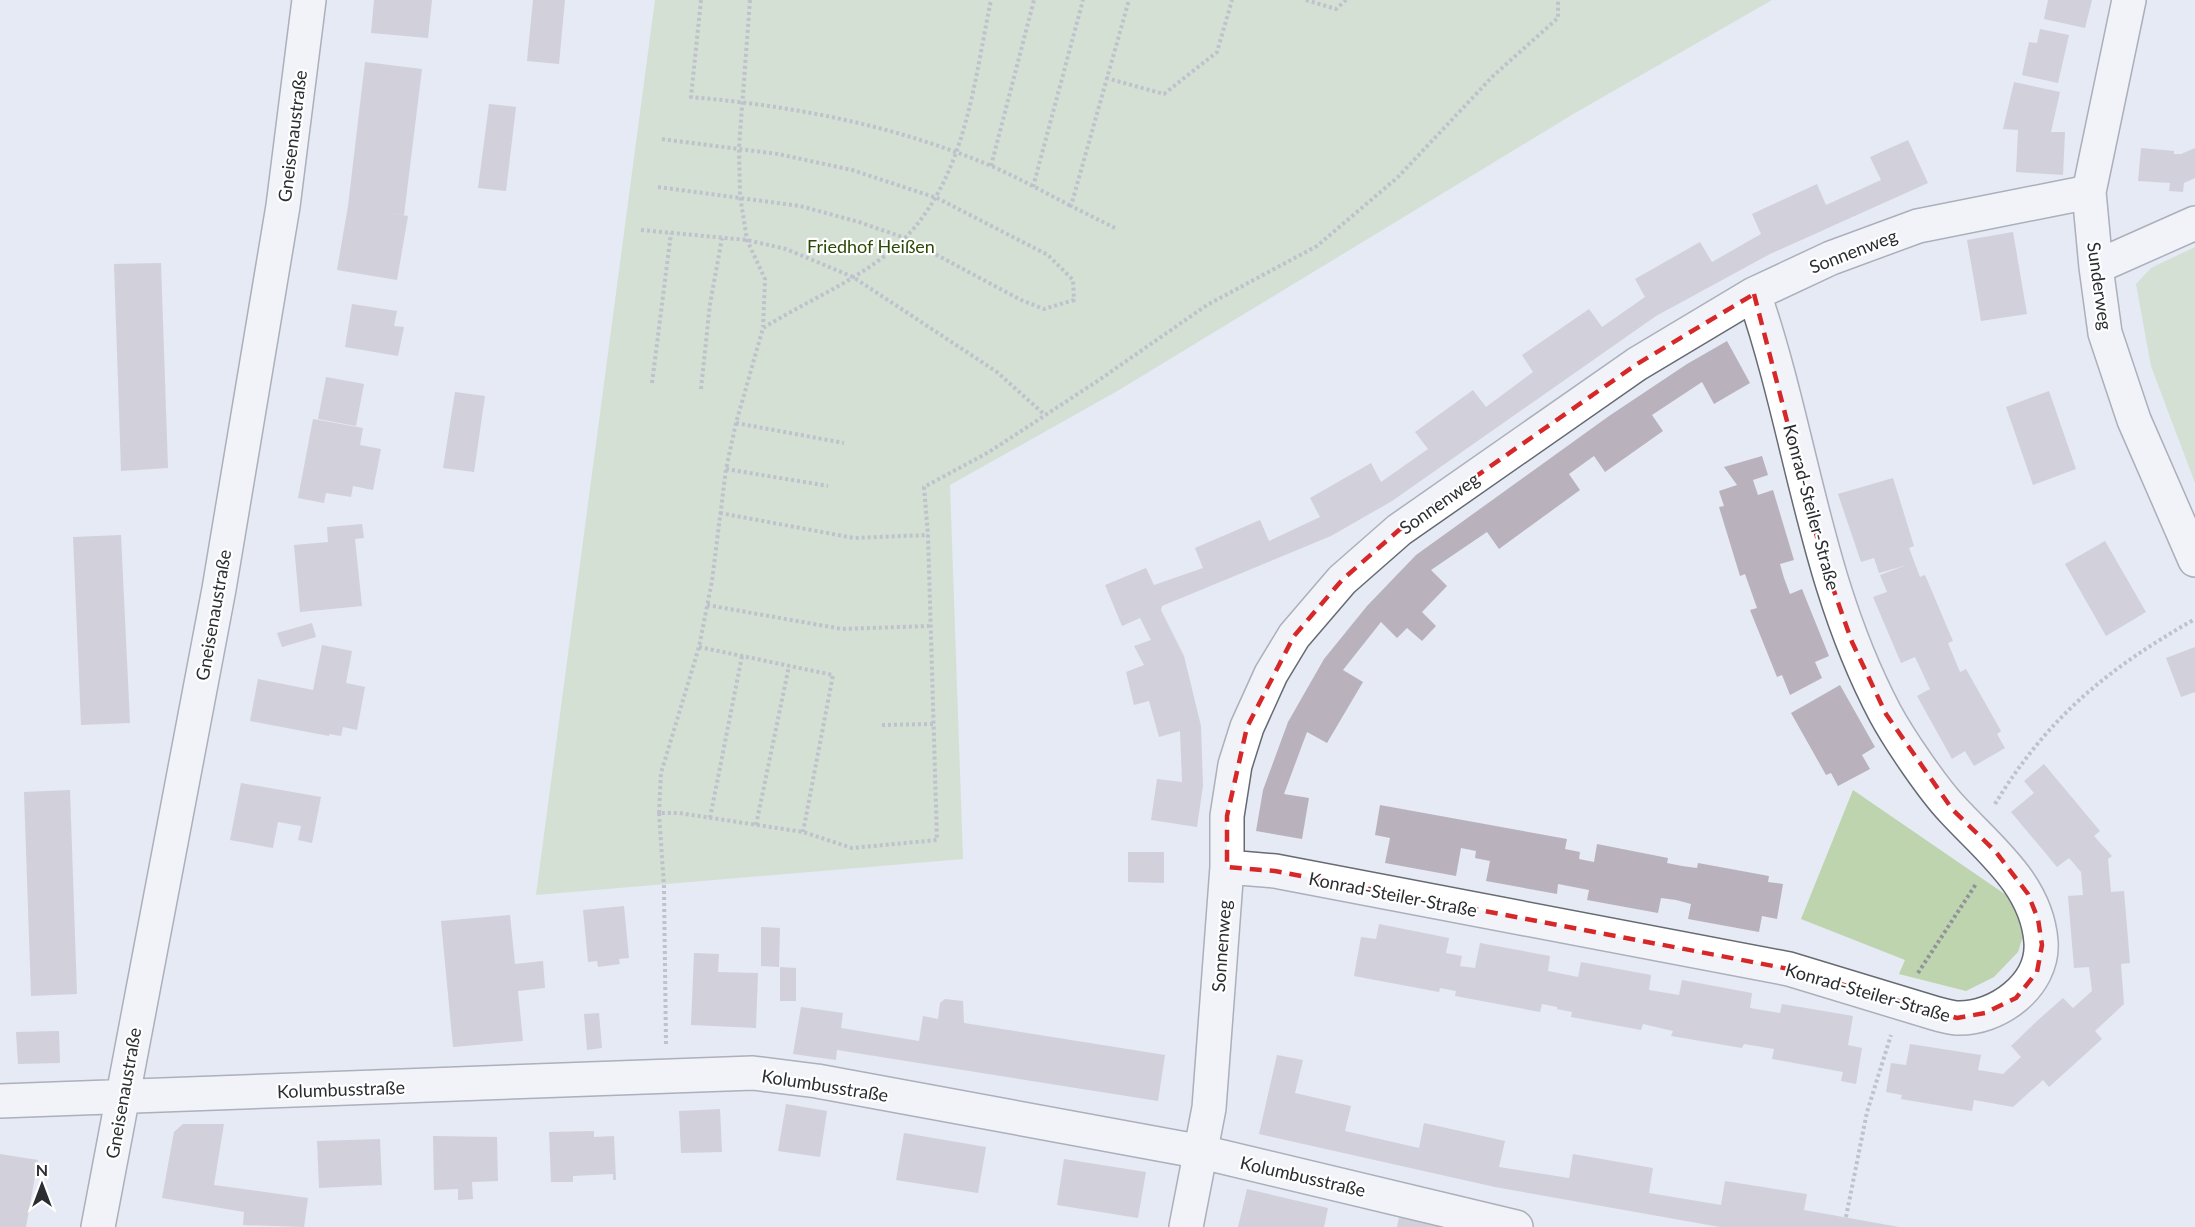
<svg xmlns="http://www.w3.org/2000/svg" width="2195" height="1227" font-family="Lato,sans-serif">
  <rect width="100%" height="100%" fill="#e5eaf4"/>
  <path fill="#bed4ae" d="M655 0H1772L1575 113 1119 390 950 485 963 859 536 895Z
    M2195 247V483L2151 366 2136 284 2151 268Z
    M1853 790 2012 899 2024 933 2018 952 1994 977 1966 991 1899 974 1905 960 1801 919Z"/>
  <path fill="#b9b2bc" d="M374 0H432L428 38 371 33Z
    M533 0H565L559 64 527 61Z
    M2048 0H2092L2085 28 2044 19Z
    M2040 29 2069 35 2058 83 2022 75 2029 42 2037 43Z
    M365 62 422 69 404 215 390 213 408 216 397 280 337 270 348 206Z
    M2014 82 2060 92 2051 132H2065L2063 175 2016 172 2018 130 2003 129Z
    M489 104 516 107 506 191 478 188Z
    M1908 140 1928 183 1770 254 1656 316 1392 501 1331 536 1162 606 1161 610 1184 656 1201 726 1203 786 1197 827 1151 820 1157 779 1182 782 1180 731 1159 737 1149 701 1134 705 1126 672 1144 665 1134 646 1151 640 1140 618 1122 626 1105 585 1146 568 1154 585 1203 568 1195 548 1260 520 1269 541 1320 517 1310 498 1371 463 1381 482 1428 449 1415 432 1473 390 1486 407 1533 372 1522 355 1589 309 1602 327 1645 297 1635 279 1700 242 1712 262 1761 234 1752 214 1817 184 1826 205 1881 180 1870 157Z
    M2141 148 2174 151V154H2181L2195 148V178L2184 183 2183 192 2169 191 2170 183 2138 181Z
    M2013 232 2027 314 1981 321 1967 240Z
    M161 263 168 468 121 471 114 264Z
    M352 304 397 311 394 326 404 327 398 356 345 347Z
    M1727 341 1750 383 1714 404 1702 382 1652 415 1663 431 1605 472 1594 456 1569 474 1580 490 1499 549 1487 532 1431 570 1447 586 1422 612 1436 626 1422 641 1407 628 1397 638 1381 622 1343 670 1363 682 1327 743 1307 732 1284 794 1309 798 1302 839 1256 831 1263 790 1288 722 1324 659 1367 606 1391 581 1416 555 1609 416 1687 364Z
    M326 377 364 384 356 426 318 419Z
    M2049 391 2076 469 2033 485 2006 407Z
    M455 392 485 396 474 472 443 468Z
    M313 419 363 428 360 445 381 449 373 490 353 486 351 497 326 493 324 503 298 498Z
    M1762 456 1768 475 1753 480 1758 495 1773 490 1794 560 1780 564 1784 578 1790 594 1802 589 1829 656 1815 662 1822 678 1790 695 1782 675 1777 677 1750 610 1757 608 1745 574 1740 576 1719 507 1724 506 1719 491 1737 485 1724 467Z
    M1893 478 1914 546 1909 548 1920 577 1925 575 1953 641 1948 643 1960 672 1966 669 2001 731 1997 734 2005 748 1974 766 1965 751 1952 759 1917 696 1930 689 1915 657 1901 663 1873 597 1887 592 1880 575 1907 565 1879 573 1874 558 1861 562 1838 494Z
    M362 524 364 538 355 539 362 606 300 612 294 545 328 542 327 527Z
    M121 535 130 723 81 725 73 537Z
    M2105 541 2146 612 2106 636 2065 564Z
    M312 623 316 637 282 647 277 633Z
    M322 645 352 651 346 683 365 687 357 730 343 727 341 736 329 734V736L250 721 258 679 313 690Z
    M2195 647V692L2181 697 2166 658Z
    M1840 685 1875 747 1862 755 1870 769 1838 786 1831 773 1826 775 1791 713Z
    M2044 764 2100 831 2094 836 2112 856 2108 859 2111 892 2124 891 2130 963 2121 964 2124 1004 2095 1031 2102 1039 2049 1087 2043 1080 2013 1107 1974 1100 1972 1111 1901 1099 1902 1095 1886 1092 1891 1063 1906 1065 1910 1044 1981 1055 1978 1070 2003 1074 2021 1057 2011 1046 2037 1021 2063 998 2073 1008 2092 991 2089 967 2074 968 2068 896 2083 895 2081 872 2069 858 2057 867 2011 812 2034 793 2024 781Z
    M241 783 321 797 312 843 298 840 301 826 278 822 273 848 230 840Z
    M70 790 77 994 31 996 24 792Z
    M1380 805 1567 839 1565 849 1580 852 1579 859 1594 862 1597 844 1668 858 1667 863 1682 866 1697 868 1698 863 1769 876 1768 882 1783 884 1777 919 1762 916 1759 932 1688 919 1691 904 1676 900 1661 898 1658 913 1587 900 1589 890 1558 884 1557 894 1486 881 1490 861 1475 858 1476 851 1461 848 1456 876 1385 863 1390 838 1375 835Z
    M1128 852H1164V883L1128 882Z
    M624 906 629 958 619 959 620 964 598 967 597 961 588 962 583 910Z
    M510 915 515 964 543 961 545 988 518 991 523 1041 453 1047 441 921Z
    M1379 924 1449 938 1446 953 1462 956 1460 966 1475 968 1480 943 1550 956 1548 971 1578 977 1581 962 1651 975 1649 990 1679 995 1682 980 1752 993 1750 1008 1780 1013 1782 1004 1853 1016 1848 1045 1862 1048 1856 1084 1841 1081 1843 1072 1772 1059 1774 1049 1744 1044 1742 1048 1671 1036 1673 1031 1643 1024 1641 1030 1571 1017 1572 1012 1557 1009V1007L1542 1004 1540 1012 1455 996 1456 991 1440 988 1439 992 1354 976 1361 937 1376 939Z
    M761 927 780 928 779 967 761 966Z
    M694 953 719 954 718 972 758 973 756 1028 691 1025Z
    M780 967 796 968V1001H780Z
    M945 999 963 1001 964 1023 1165 1055 1158 1101 837 1050 836 1060 793 1054 801 1007 843 1013 841 1028 919 1041 923 1016 938 1019 940 1003Z
    M599 1013 602 1048 587 1050 584 1014Z
    M59 1031 60 1063 18 1064 16 1032Z
    M1277 1055 1303 1060 1295 1093 1351 1106 1345 1131 1419 1148 1424 1123 1505 1141 1499 1167 1569 1178 1573 1154 1653 1168 1649 1193 1721 1205 1725 1181 1807 1194 1804 1210 1899 1227H1720L1495 1187 1259 1134Z
    M786 1104 827 1111 820 1157 778 1151Z
    M720 1109 722 1152 681 1153 679 1111Z
    M183 1124H224L214 1185 308 1198 304 1227 243 1225 244 1212 162 1198 174 1132Z
    M594 1131V1137L614 1136 616 1180H613V1174L573 1176V1182H551L549 1132Z
    M904 1133 986 1147 978 1193 896 1180Z
    M433 1136 497 1137 498 1181 472 1182 473 1199 458 1200V1189L434 1190Z
    M380 1139 382 1185 319 1188 317 1141Z
    M0 1154 38 1160 26 1227H0Z
    M1064 1159 1146 1172 1138 1218 1057 1205Z
    M1247 1189 1328 1208 1324 1227H1238Z
    M1399 1217 1441 1226V1227H1397Z"/>
  <g fill="none" stroke-linecap="round" stroke-linejoin="round">
    <defs>
      <path id="minor" d="M2129 0 2089 192 2096 267 2105 333 2134 420 2195 560
        M2096 267 2195 223
        M1227 867 1275 871 1789 969 1934 1013C1941 1015 1949 1017 1956 1018 1997 1020 2044 985 2041 942 2037 885 1989 849 1953 810 1933 789 1899 739 1885 713 1814 579 1802 434 1754 294
        M0 1101 753 1073 817 1081 1202 1152 1516 1227
        M98 1227 219 589 283 206 309 0
        M1186 1227 1209 1108 1227 867V816L1235 765 1247 727 1271 674 1294 636 1342 580 1399 530 1637 364 1754 294 1831 258 1918 226 2089 192"/>
    </defs>
    <use href="#minor" stroke="#666a73" stroke-width="36"/>
    <path stroke="#90939b" stroke-width="4" stroke-dasharray="3 3" stroke-linecap="butt" d="M701 0 691 97C794 106 893 125 989 165 1017 177 1044 192 1071 206
      M750 0 739 147 740 196 747 240 765 279 763 327
      M1306 0 1336 9 1346 0
      M1106 78 1164 94 1217 52 1232 0
      M991 166 1034 0
      M658 187 800 206 859 222 905 238 1021 300 1044 309 1074 300 1073 280 1048 255 937 198 852 170 778 154 661 139
      M1033 187 1083 0
      M1115 228 1071 206 1129 0
      M641 230 747 240 786 249 853 277 997 372 1045 415
      M652 383 671 233
      M701 389 710 304 722 238
      M736 423 844 443
      M726 469 828 486
      M720 513 854 538 928 535
      M707 605 842 629 929 626
      M699 647 833 675 803 832
      M882 725 933 724
      M1995 804C2048 717 2107 669 2195 619
      M659 813 661 773 699 647 712 581 726 469 736 423 763 328C808 300 870 275 906 237 966 174 974 82 991 0
      M710 818 742 656
      M756 825 789 666
      M1918 973 1976 884
      M666 1044 664 887 659 813H679L803 832 852 848 937 840 928 535 924 487 989 452 1099 380 1207 305 1317 246 1398 177 1494 75 1558 18V0
      M1846 1217 1867 1112 1891 1035"/>
    <use href="#minor" stroke="#fff" stroke-width="33"/>
  </g>
  <path d="M0 0H2195V1227H0ZM1754 294 1823 560 1852 642 1886 714 1952 809 1996 852 2028 894 2038 919 2042 945 2037 972 2016 998 1985 1013 1957 1018 1789 969 1275 871 1227 867V816L1247 727 1294 636 1342 580 1399 530 1637 364Z" fill="#e5eaf4" fill-opacity=".55" fill-rule="evenodd"/>
  <path fill="none" stroke="#d62828" stroke-width="4.5" stroke-dasharray="12 8" stroke-linejoin="round" d="M1754 294 1823 560 1852 642 1886 714 1952 809 1996 852 2028 894 2038 919 2042 945 2037 972 2016 998 1985 1013 1957 1018 1789 969 1275 871 1227 867V816L1247 727 1294 636 1342 580 1399 530 1637 364Z"/>
  <g text-anchor="middle" dominant-baseline="central" stroke-width="4.5" stroke-linejoin="round" paint-order="stroke">
    <g font-size="18" fill="#2b2d31" stroke="#fff">
      <text transform="translate(292 136) rotate(-83)">Gneisenaustraße</text>
      <text transform="translate(1853 251) rotate(-21)">Sonnenweg</text>
      <text transform="translate(2100 286) rotate(82)">Sunderweg</text>
      <text transform="translate(1439 503) rotate(-35)">Sonnenweg</text>
      <text transform="translate(1812 507) rotate(75)">Konrad-Steiler-Straße</text>
      <text transform="translate(213 615) rotate(-80)">Gneisenaustraße</text>
      <text transform="translate(1393 894) rotate(11)">Konrad-Steiler-Straße</text>
      <text transform="translate(1221 946) rotate(-86)">Sonnenweg</text>
      <text transform="translate(1868 992) rotate(16)">Konrad-Steiler-Straße</text>
      <text transform="translate(825 1085) rotate(9)">Kolumbusstraße</text>
      <text transform="translate(341 1089) rotate(-2)">Kolumbusstraße</text>
      <text transform="translate(123 1093) rotate(-80)">Gneisenaustraße</text>
      <text transform="translate(1303 1176) rotate(13)">Kolumbusstraße</text>
    </g>
    <g font-size="18" fill="#2b4a06" stroke="#fff">
      <text x="871" y="246">Friedhof Heißen</text>
    </g>
  </g>
  <g transform="translate(42 1185)" stroke="#ffffff" stroke-width="4.5" paint-order="stroke">
  <path d="M0-4.5L10 22L0 15L-10 22Z" fill="#2b2d31"/>
  <text y="-9" font-size="16" font-weight="bold" text-anchor="middle" fill="#2b2d31">N</text>
  </g>
</svg>
